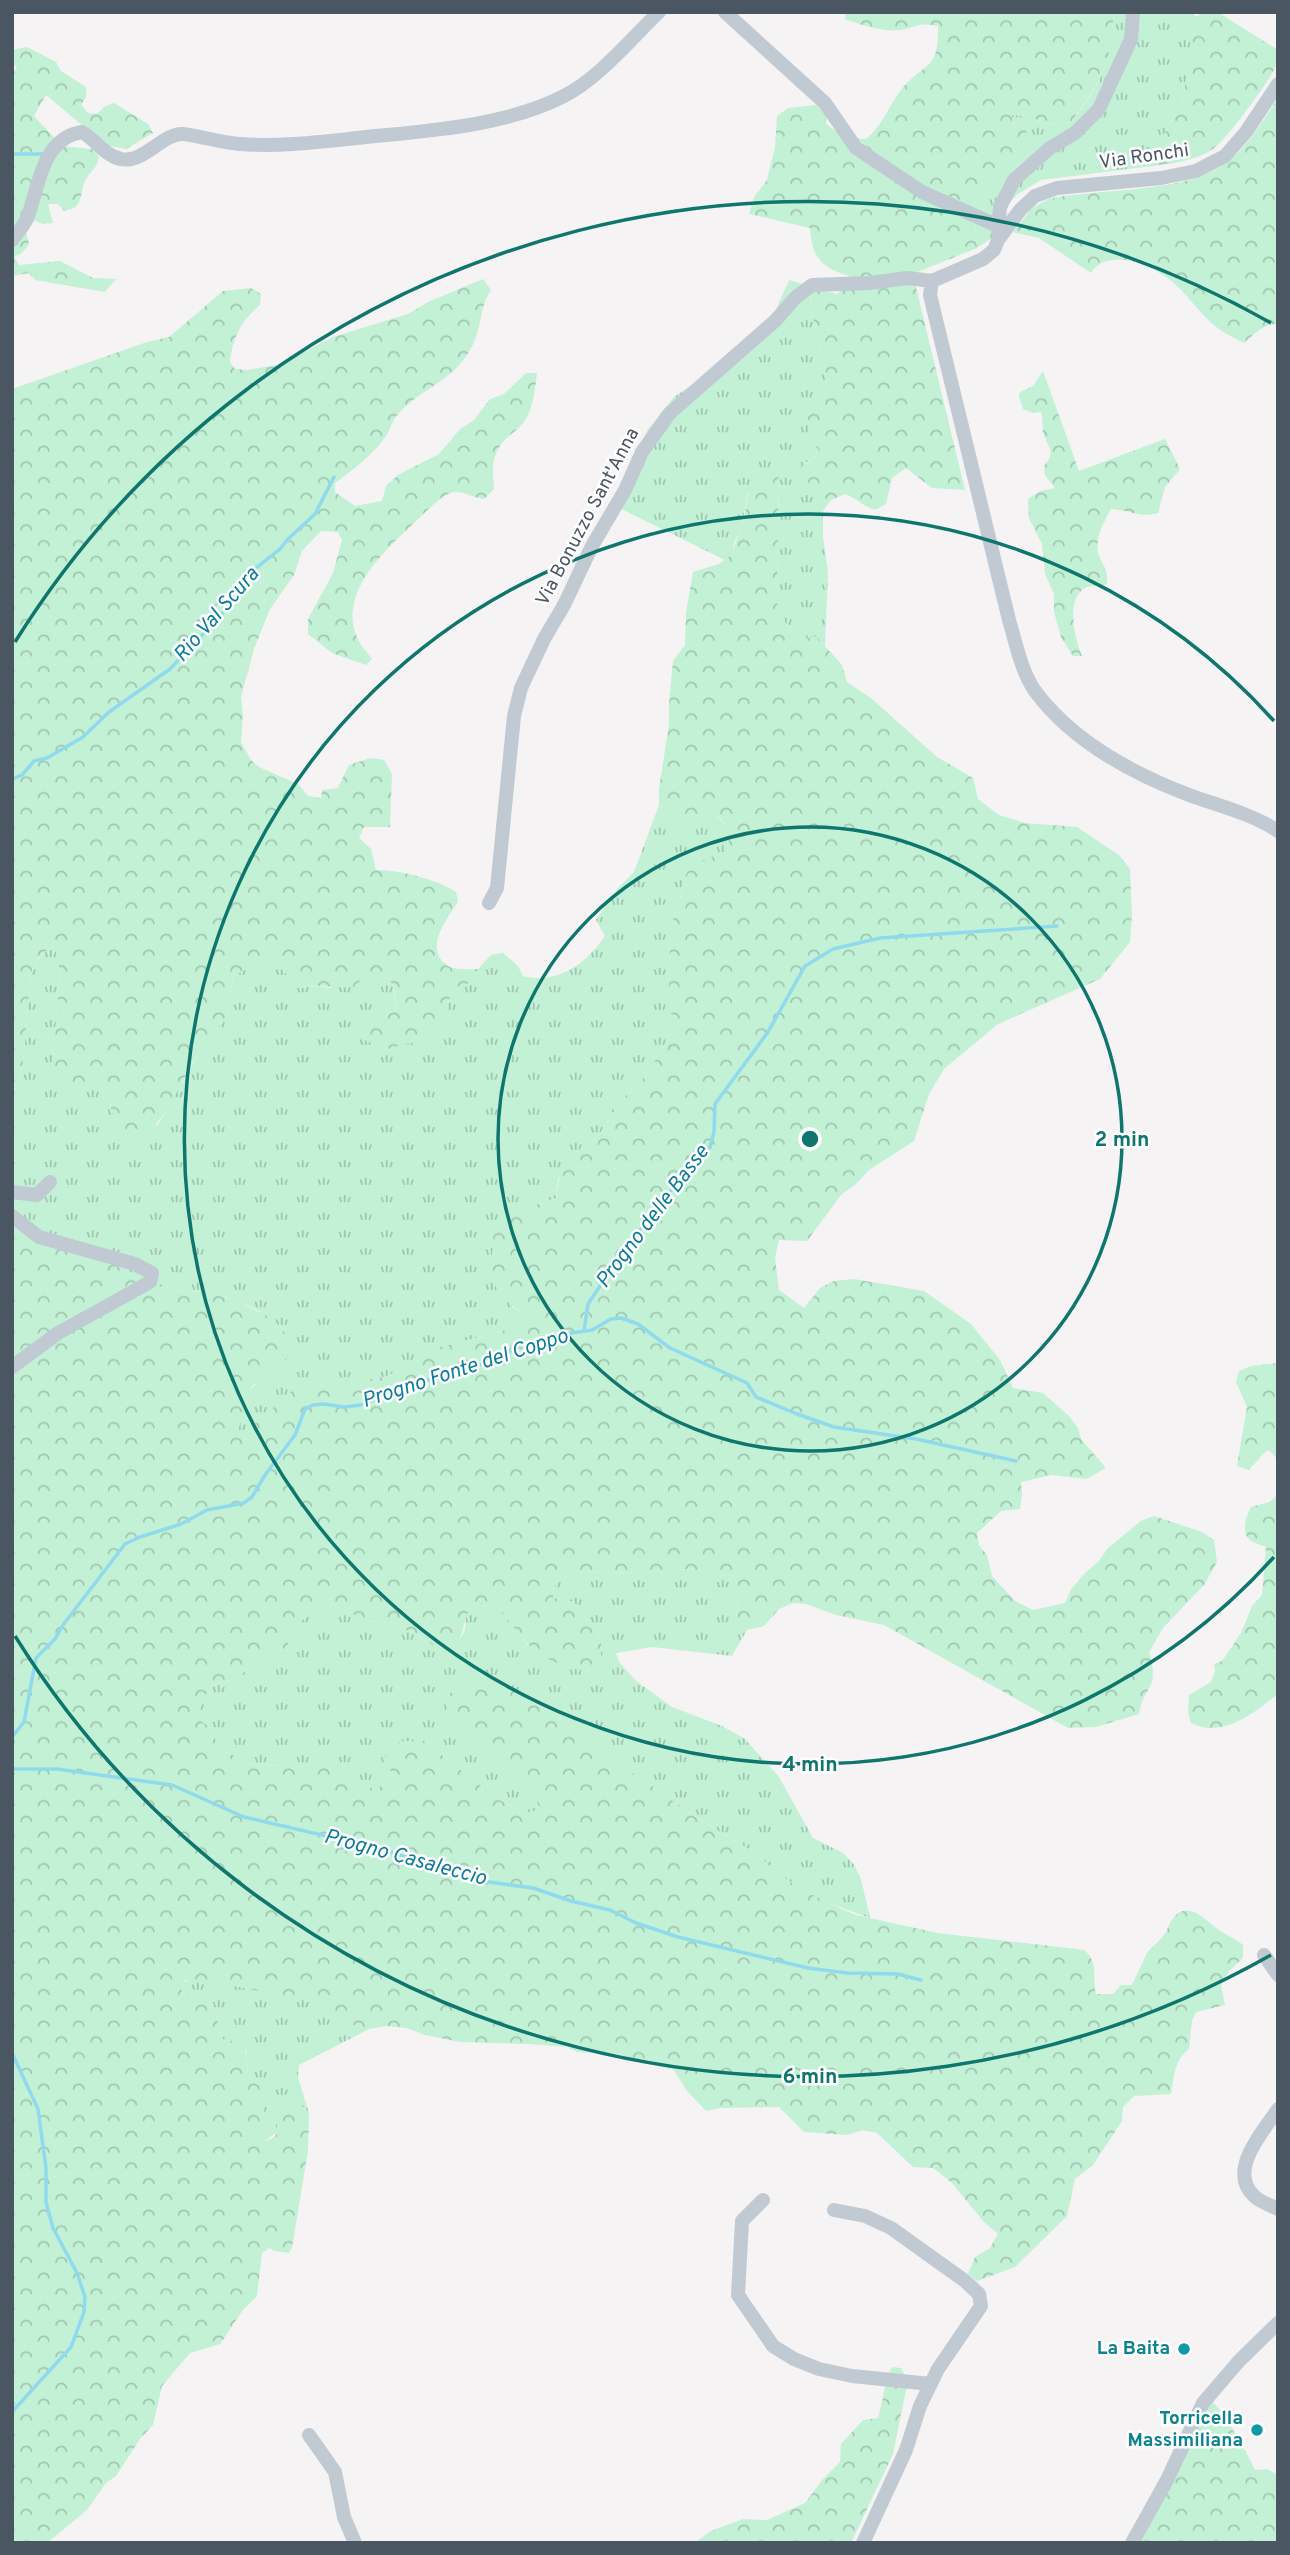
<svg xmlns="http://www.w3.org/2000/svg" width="1290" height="2555" font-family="Overpass,sans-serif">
  <defs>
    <pattern id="grass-tufts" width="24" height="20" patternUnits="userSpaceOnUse" patternTransform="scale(1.75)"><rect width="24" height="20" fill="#c3f1d5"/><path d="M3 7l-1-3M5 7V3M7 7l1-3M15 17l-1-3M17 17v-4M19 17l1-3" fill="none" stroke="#a0c6b0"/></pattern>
    <pattern id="forest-crowns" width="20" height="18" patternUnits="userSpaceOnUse" patternTransform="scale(1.75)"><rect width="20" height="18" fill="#c3f1d5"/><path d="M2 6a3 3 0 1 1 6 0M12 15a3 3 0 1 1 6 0" fill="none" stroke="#a0c6b0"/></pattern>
  </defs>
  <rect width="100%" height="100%" fill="#f5f3f3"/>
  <path fill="url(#grass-tufts)" d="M1115 12H1195L1183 101 1145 167 1041 180 1018 194 1011 201 993 228 992 238 977 248 974 214 976 199 991 181 1014 168 1028 154 1030 140 1024 127 1013 123 1012 115 1030 116 1045 124 1071 122C1085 105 1100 83 1107 61 1111 48 1111 27 1115 12Z
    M789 280 812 287 810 306 827 376 825 395 807 417 819 449 813 459 805 463 823 502V536L828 572 825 647 815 635 807 639 786 624 777 603 779 470 748 493 741 529 734 543 733 554 725 560 611 504 648 429 674 397 709 373 770 323Z
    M659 805 679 818 715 815 731 829 726 852 696 864 682 885 679 906 670 926 669 990 672 1019 664 1047 640 1083 622 1099 599 1135 575 1153 558 1179 556 1198 519 1211 512 1307 523 1313 520 1322 501 1332 440 1347 388 1376 366 1380 312 1381 237 1438C241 1418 241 1389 262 1381L261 1312 233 1299 202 1292 170 1290 133 1277 108 1260 12 1222V1089L17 1088 22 1072 31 974C36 958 42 953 56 946L60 972 53 1060 109 1093 111 1108 157 1125 168 1109 176 1091 186 1078 199 1051 227 1017 233 977 244 970 275 963 292 979 297 988 318 986 329 988 386 975C395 985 395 996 396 1009L382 1019 355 1022 424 1040 446 1011 450 997 459 986 479 980 478 969 491 955 503 953 518 966 523 976C557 985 586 964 605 936L596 920 618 888 634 872Z
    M691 1569 734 1576 739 1589 736 1617 747 1630 732 1656 652 1647 616 1653 620 1663 635 1680 672 1707 722 1726 745 1739 779 1777 813 1838 843 1853 853 1863 861 1879 870 1918 828 1903 801 1889 781 1876 755 1853 697 1818 638 1776 612 1761 595 1749 581 1734 543 1707 467 1681 455 1687 447 1698 452 1722 474 1735 506 1771 534 1788 539 1810 524 1814 495 1797 424 1741 395 1777 375 1790 356 1780 309 1775 282 1765 265 1766 252 1764 229 1753 220 1752 212 1729 201 1721 198 1703 214 1684 236 1678 254 1665 287 1647C298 1618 304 1615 333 1605L367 1621 394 1623 433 1645 456 1646 465 1630 466 1614 472 1604 498 1607 528 1645 601 1639 574 1602 553 1598 556 1581 566 1571 641 1573Z
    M193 1979C230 1982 293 1991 326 2007 342 2015 351 2024 369 2029L299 2065 298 2077 309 2113 302 2106C292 2116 273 2139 263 2141V2126L248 2076 246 2051 222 2039 213 2003 201 1996 184 1994 181 1989 185 1981Z"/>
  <path fill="url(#forest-crowns)" d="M846 12H1115C1111 27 1111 49 1107 61 1100 82 1085 104 1071 122L1045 124 1030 116 1012 115 1013 123 1024 127 1030 140 1028 154 1014 168 991 181 976 199 974 214 977 248 915 273 914 279 965 490 932 488 906 468 892 478 886 504 875 510C863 506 856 498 845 494L831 500 823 511C823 494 812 488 798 478L799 468 813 459 819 450 812 442 807 417 825 395 827 376 810 306 812 287 837 294 852 277C822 268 812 259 810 228L749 214 754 197 767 180 775 147 777 116 788 108 816 105 826 113V124L846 138 866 139C885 124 891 98 909 81 917 73 927 68 933 59 938 50 938 36 938 26 918 23 922 25 905 29 888 34 861 25 845 19Z
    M1204 13H1219L1278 50C1278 54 1279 58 1278 61 1275 75 1226 140 1213 149 1194 162 1167 164 1145 167L1183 101 1194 17Z
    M27 47 56 62 61 71 86 87V97L81 105 88 113 97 114 104 107 114 103 148 124 153 133 126 149 96 143 83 126 46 95 34 116 62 146 92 149 99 156C98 168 90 171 85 181 79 196 84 208 64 211L58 204H48L53 223 43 224 33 220 24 224 29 244 22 253 14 257 19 265 60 261 93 278 116 279 105 292 35 280 29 273 12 276V75L17 67 12 63V50Z
    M1278 98V324C1263 323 1254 335 1244 343 1234 338 1224 333 1215 326 1199 313 1185 291 1169 279 1149 264 1107 247 1091 273L1039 238 1013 232 1031 209 1048 199C1098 188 1181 194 1223 165 1246 150 1263 121 1278 98Z
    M483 279 491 290C479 307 482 330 470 350 453 381 422 388 399 413 392 420 391 428 386 436 373 455 353 470 335 483V492L355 506 382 501 386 486 398 475 439 454 460 429 474 420 490 399 504 394 526 373H537C535 388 534 403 527 417 522 426 515 431 508 437 491 452 492 468 494 489L484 499C472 498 460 488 448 494 437 499 420 518 411 526 383 552 338 594 357 637 360 645 367 652 372 659L366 665 332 653 308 634V619L333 573 342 540 338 532 321 531 302 551 294 575 270 609 254 649 241 697 243 716 241 742 251 760 259 767 298 784 308 796 321 798 322 790 338 788 349 765 370 758 384 760 392 774 390 827H364L359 838 371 849 376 870C400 870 436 879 456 892L458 902C447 919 421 951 450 967 457 970 470 969 478 969L480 980 459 986 450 997 446 1011 424 1040 386 1049 352 1035 349 1029 355 1022 382 1019 396 1009C396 996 395 985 386 975L360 981 355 987C343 988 332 987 320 986 312 985 305 989 297 988L292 979 275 963 244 970 233 977 227 1017 199 1051 168 1109 147 1135 119 1130 111 1108 109 1093 90 1082 68 1087 56 1075 53 1060 60 972 55 946C41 953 35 959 31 974L22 1072 17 1088 12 1089V389L147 342 169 337 223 291 251 288 261 294 260 305C242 320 232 338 230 362L235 369 247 370 277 365 333 337 408 314 428 302Z
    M1043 371 1079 471 1165 439 1180 469 1165 487 1158 513C1137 518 1130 510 1111 509 1104 522 1095 537 1098 552 1102 567 1108 565 1107 584 1099 588 1092 584 1085 588 1065 599 1075 640 1082 656H1073L1061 637 1054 612V594L1045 574 1042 544 1029 518 1028 499 1040 491 1055 488 1045 475 1044 466C1056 452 1049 449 1044 435 1041 428 1044 420 1041 412L1033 413 1023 409 1019 397 1020 392 1033 386Z
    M779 469 777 603 786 624 807 639 815 635 842 665 847 682 872 699 937 757 973 778 978 799 999 815 1025 823 1077 827 1119 855 1130 869 1132 914 1130 942 1100 979 998 1024 944 1069 929 1094 914 1141 869 1170 856 1184 841 1195 807 1241 779 1240 775 1258 779 1290 804 1308 820 1288 834 1281 854 1279 924 1291 971 1324 1000 1360 1013 1388 1043 1393 1069 1416 1078 1428 1081 1439 1106 1468 1086 1479 1052 1475 1021 1482 1022 1494 1020 1509 1001 1511 977 1533 979 1545 987 1555 992 1576 1015 1601 1033 1610 1065 1603 1072 1588 1085 1573 1099 1561 1108 1548 1141 1521 1154 1516 1202 1532 1214 1540 1217 1562 1204 1585 1163 1628 1149 1652C1160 1691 1145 1682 1139 1714L1096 1727 1068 1728 884 1625 836 1615 806 1604 793 1603 779 1609 764 1626 747 1630 736 1618 739 1589 734 1576 691 1569 641 1573 566 1571 556 1581 553 1598 574 1602 601 1639V1665L588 1672C535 1660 530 1648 498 1607L472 1604C464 1617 464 1631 457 1646L433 1645 394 1623 367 1621 333 1605C304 1615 298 1619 287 1647L254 1665 236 1678 214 1684 199 1703 201 1721 212 1729 220 1752 229 1753 252 1764 265 1766 282 1765 309 1775 331 1762 375 1790 395 1777 385 1762 388 1749 402 1741H424L495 1797 524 1814 539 1809 534 1788 506 1771 474 1735 452 1722 446 1713 447 1698 455 1687 467 1681 479 1682 511 1690 543 1707 581 1734 595 1749 612 1761 638 1776 697 1818 755 1853 781 1876 801 1889 828 1903 856 1915 938 1933 1084 1950C1099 1961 1092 1978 1096 1994H1113L1121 1985H1132C1134 1981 1147 1953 1148 1951 1154 1946 1162 1938 1166 1932 1169 1927 1170 1921 1174 1917 1189 1901 1204 1919 1216 1928 1224 1934 1235 1938 1243 1945V1958L1229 1971 1221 1985 1225 2005 1196 2012 1192 2020 1189 2049C1174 2060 1174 2077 1171 2094L1134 2096 1123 2107 1122 2121 1093 2165 1075 2179 1067 2216 1015 2267 977 2281 968 2274 975 2257 990 2248 998 2234 983 2221 952 2183 933 2168 913 2167 877 2133 863 2130 847 2135 804 2132 779 2107 720 2108 706 2111 687 2091 674 2070 640 2062 618 2054 577 2052 567 2047 529 2044 460 2042 425 2035 407 2028 386 2026 369 2029 351 2024 326 2007 300 1999 203 1980H185L181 1989 184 1994 201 1996 213 2003 222 2039 242 2043C253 2067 238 2075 265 2090L263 2141 271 2139 276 2135 279 2111 302 2106 309 2113 308 2150 292 2248 289 2253 275 2251 269 2248 262 2253 257 2296 243 2310 220 2344 190 2353 162 2386 153 2425 140 2439 116 2476 106 2483 87 2510 47 2543H12V1222L108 1260 133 1277 170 1290 202 1292 233 1299 273 1319 285 1333 290 1346 287 1358 262 1381 253 1385 246 1397 237 1437 261 1419 294 1389 312 1381 366 1380 388 1376 440 1347 501 1332 520 1322 523 1313C483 1290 492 1268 494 1227L519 1211 556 1198 561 1168 575 1153 599 1135 622 1099 640 1083 664 1047 672 1019 669 990 670 926 679 906 682 885 687 873 696 863 726 852 731 829 716 815 679 819 659 805V789L669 724V703L673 661 685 645 686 613 693 572 719 564 733 554C734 544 738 538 741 528 751 500 741 476 779 469Z
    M1278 1363V1460L1269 1450 1264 1453 1249 1470 1237 1466 1247 1407 1236 1382 1239 1371 1251 1366Z
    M1278 1465V1694C1254 1713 1222 1739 1191 1723L1188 1712 1189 1695 1211 1682 1215 1671 1214 1664 1222 1661 1231 1648 1242 1631 1252 1606 1262 1595 1266 1547C1261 1545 1254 1543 1250 1540 1241 1533 1246 1515 1251 1507L1269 1502 1277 1496Z
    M892 2367 901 2368 908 2380 893 2454 851 2543H694L711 2531 743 2519 767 2520 805 2503 823 2479 840 2462 841 2444 863 2420 878 2418C884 2399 883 2386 892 2367Z
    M1210 2400C1219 2404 1251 2458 1255 2470L1267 2469 1278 2475V2543H1139Z"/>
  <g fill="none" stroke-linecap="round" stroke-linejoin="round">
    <path stroke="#90daee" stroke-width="3.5" d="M12 154H42
      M12 779 22 775 34 761 47 758 83 737 109 712 170 669 222 614 255 569 280 549 288 539 315 514 334 477
      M584 1331 588 1304 622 1253 690 1167 710 1147 714 1132 715 1104 768 1032 805 966 833 949 880 938 1057 926
      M12 1737 24 1722 36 1658 55 1639 63 1625 125 1544 140 1537 181 1524 207 1510 244 1503 252 1497 265 1475 295 1435 305 1409 313 1405 323 1404 345 1407 361 1405 413 1384 475 1367 519 1347 571 1333 592 1330 611 1319 621 1318 638 1324 670 1348 747 1383 756 1397 797 1414 834 1427 916 1439 1016 1461
      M12 1769H57L172 1785 244 1817 382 1849 474 1880 533 1888 571 1901 610 1910 636 1923 678 1937 808 1968 847 1973 897 1974 921 1980
      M12 2053 38 2109 46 2168V2202L53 2228 77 2273 85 2297 84 2312 71 2347 12 2412"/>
    <path stroke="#c1cad2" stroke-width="14" d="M725 12 825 103 856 148 922 192 998 226
      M1278 84 1246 132 1225 156 1196 171 1161 178 1057 188 1035 196 1020 210 998 240 994 250 983 259 932 281 930 295 1009 620C1016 643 1021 671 1035 691 1072 741 1131 773 1189 795 1219 806 1250 813 1278 831
      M998 235 1000 207 1014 180 1050 148 1075 133 1099 109 1131 39 1133 12
      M12 240C17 233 25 225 28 216 39 186 42 138 82 132 96 140 105 156 121 159 143 164 163 133 183 134 202 136 221 143 240 144 279 147 319 142 357 138 423 131 504 127 564 96 598 79 631 39 659 12
      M489 903 497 888 514 716 521 688 544 639 564 605 592 546 625 490 642 452 670 413 776 320 795 298 812 285 869 283 908 278 932 281
      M12 1192 37 1195 50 1182
      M12 1216 39 1237 135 1264 152 1273 150 1282 58 1333 12 1367
      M1264 1955 1278 1975
      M1278 2109C1263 2132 1227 2170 1254 2196 1260 2202 1270 2205 1278 2209
      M763 2200 742 2221 738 2295 773 2346 794 2359 819 2369 852 2376 931 2384
      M834 2210 865 2216 891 2228 965 2281 979 2294 981 2306 938 2369 920 2406 906 2450 863 2543
      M309 2435 335 2472 344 2517 355 2543
      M1132 2543 1167 2480 1203 2403 1239 2361 1278 2323"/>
  </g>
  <g fill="none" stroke="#0f766e" stroke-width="3.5">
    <circle cx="810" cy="1139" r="312"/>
    <path d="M1274 1557A625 625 0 1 1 1274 721"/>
    <path d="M1271 1955A937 937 0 0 1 15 1636M15 642A937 937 0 0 1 1271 323"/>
  </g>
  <g fill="#0f9aa8" stroke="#fff" stroke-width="2.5">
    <circle cx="1184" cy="2349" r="7"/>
    <circle cx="1257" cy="2430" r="7"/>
  </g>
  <g text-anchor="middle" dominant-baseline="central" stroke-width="5" stroke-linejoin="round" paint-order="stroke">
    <g font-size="19" fill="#4a5661" stroke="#fff">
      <text transform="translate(1144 157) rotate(-8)">Via Ronchi</text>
      <text transform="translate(588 517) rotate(-62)">Via Bonuzzo Sant'Anna</text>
    </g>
    <g font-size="19" font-weight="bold" fill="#0d838f" stroke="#fff" text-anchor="end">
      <text x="1170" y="2349">La Baita</text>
      <text x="1243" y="2419">Torricella<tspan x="1243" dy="22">Massimiliana</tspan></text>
    </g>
    <g font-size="21" font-style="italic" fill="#0c7c9b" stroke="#fff">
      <text transform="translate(217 615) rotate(-49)">Rio Val Scura</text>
      <text transform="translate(653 1217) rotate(-53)">Progno delle Basse</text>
      <text transform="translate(465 1369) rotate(-18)">Progno Fonte del Coppo</text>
      <text transform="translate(405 1858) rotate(15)">Progno Casaleccio</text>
    </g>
  </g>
  <circle cx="810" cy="1139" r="10" fill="#0f766e" stroke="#fff" stroke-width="3.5"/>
  <g font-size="21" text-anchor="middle" font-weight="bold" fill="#0f766e" stroke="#fff" stroke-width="5" stroke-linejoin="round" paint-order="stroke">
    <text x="1122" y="1146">2 min</text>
    <text x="810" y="1771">4 min</text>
    <text x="810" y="2083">6 min</text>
  </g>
  <rect width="1290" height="2555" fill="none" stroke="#4a5661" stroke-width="28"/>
</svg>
